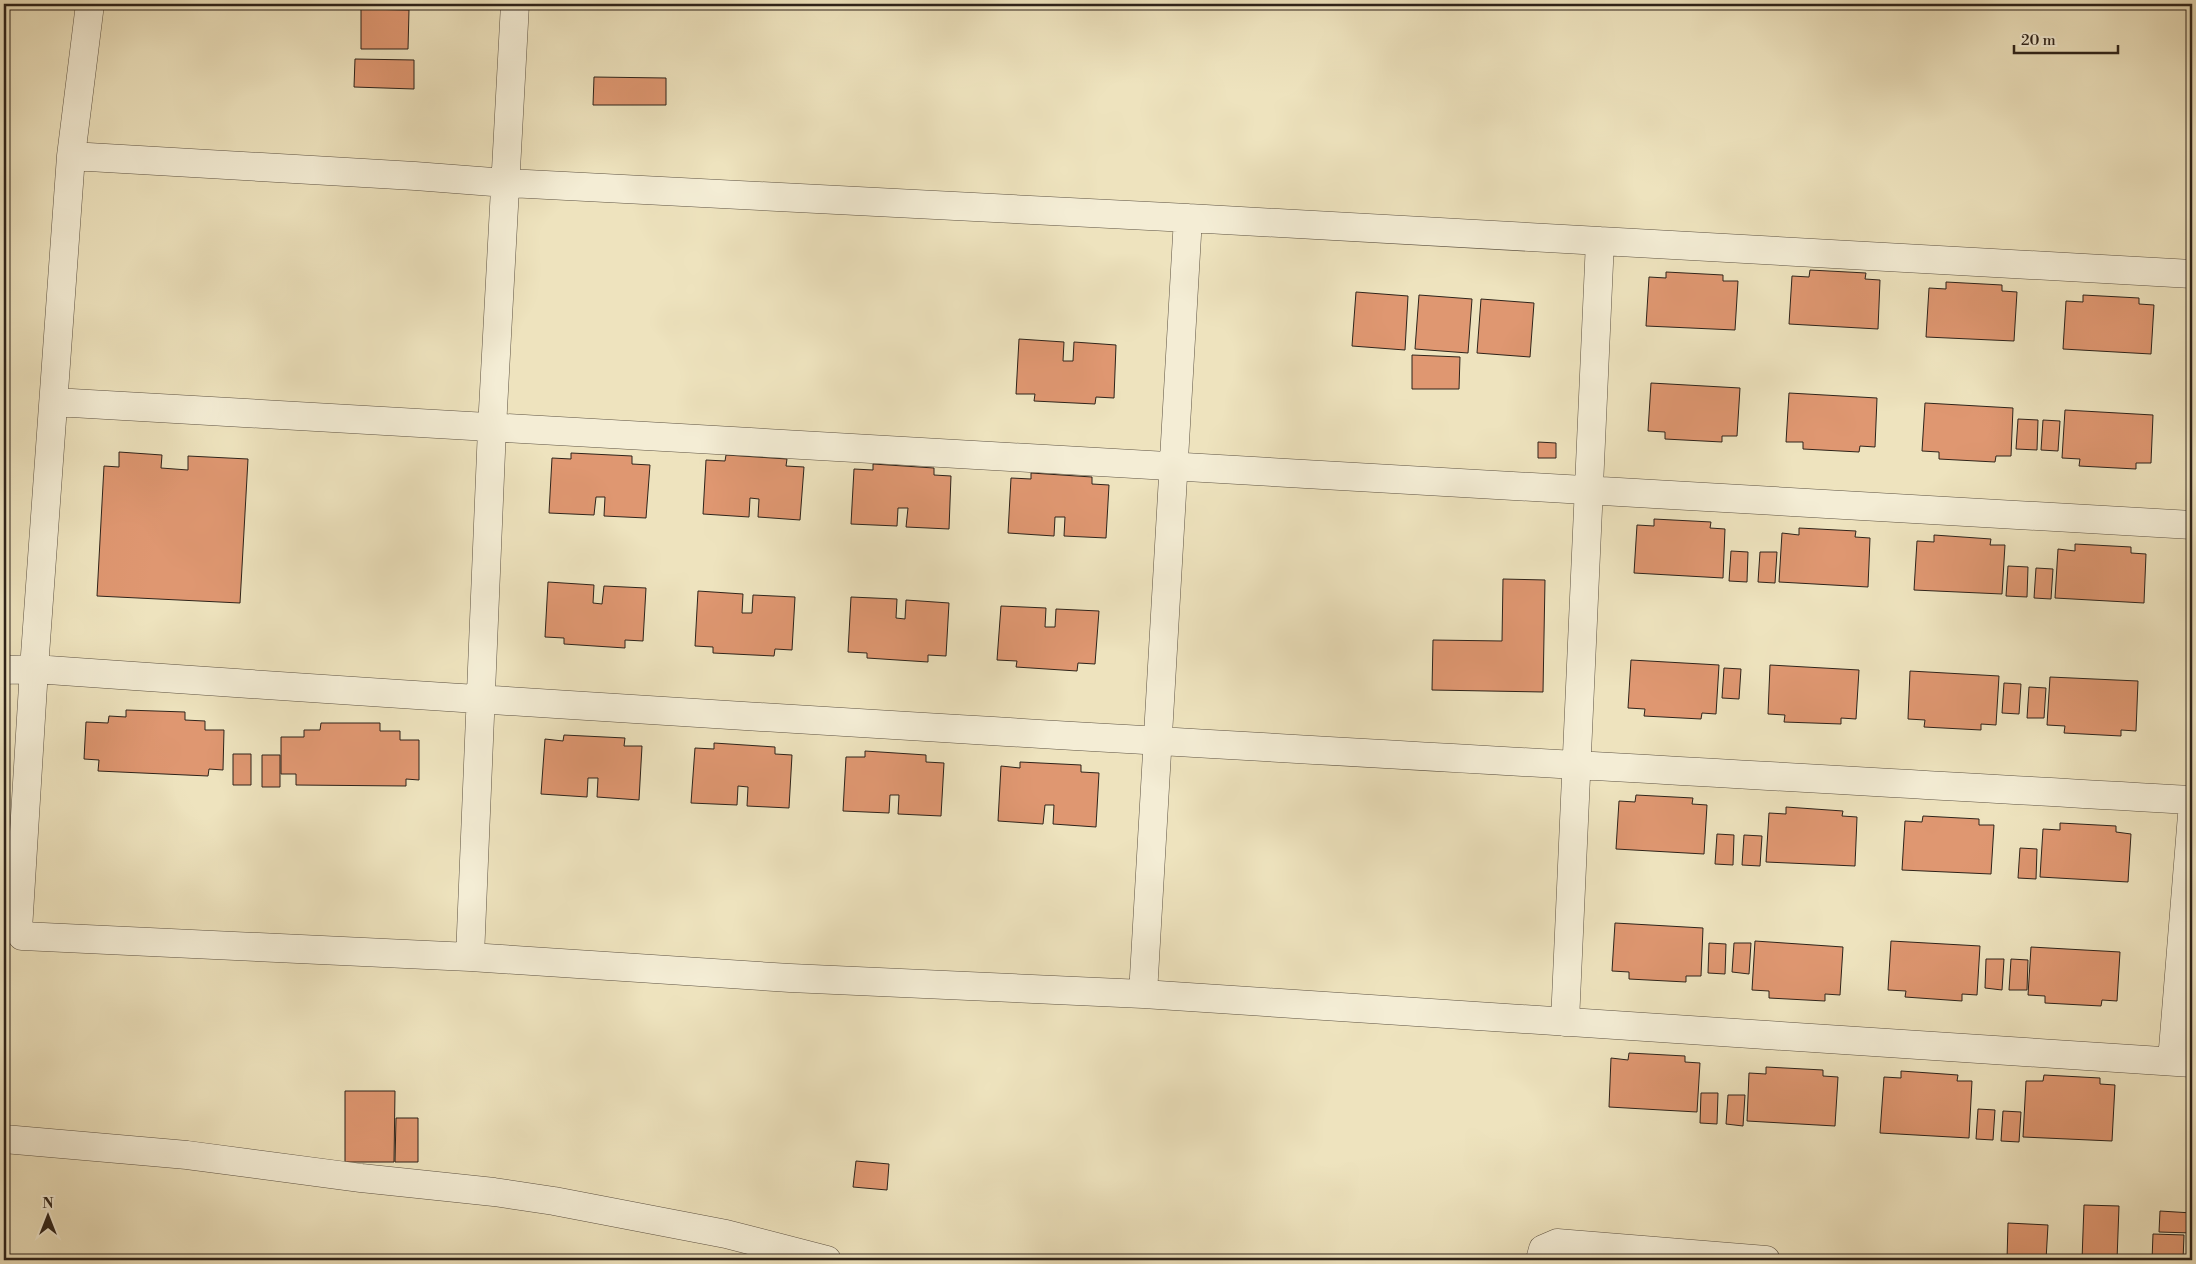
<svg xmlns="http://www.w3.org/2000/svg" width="2196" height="1264" font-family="'Libre Bodoni',serif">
  <rect width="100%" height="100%" fill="#eee3be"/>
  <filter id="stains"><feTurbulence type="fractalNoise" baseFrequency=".004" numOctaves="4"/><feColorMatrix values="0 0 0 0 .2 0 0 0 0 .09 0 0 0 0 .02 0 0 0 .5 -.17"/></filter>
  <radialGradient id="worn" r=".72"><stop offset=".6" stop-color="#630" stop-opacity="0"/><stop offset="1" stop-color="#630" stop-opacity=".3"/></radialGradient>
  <path fill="#df9771" stroke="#2e231a" d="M361 9 409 10 408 49H361Z
    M355 59 414 60V89L354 87Z
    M594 77 666 78V105H593Z
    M1810 270 1866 273 1865 279 1880 280 1878 329 1789 324 1792 276 1809 277Z
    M1666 272 1723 275V281H1738L1735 330 1646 326 1649 277 1666 278Z
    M1946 282 2002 285V291L2017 292 2014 341 1926 337 1929 288 1946 289Z
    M1356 292 1408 296 1405 350 1352 346Z
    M1419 295 1472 299 1468 353 1415 349Z
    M2083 295 2139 298V304L2154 305 2151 354 2063 349 2066 301 2083 302Z
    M1481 299 1534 303 1530 357 1477 353Z
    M1019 339 1064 342 1063 361H1073L1074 342 1116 345 1114 398 1096 397 1095 404 1034 401 1035 394H1016Z
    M1412 355 1460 357 1459 389H1412Z
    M1651 383 1740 388 1737 436H1722V442L1665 439V432L1648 431Z
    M1789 393 1877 398 1875 447 1860 446 1859 452 1803 449V442H1786Z
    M1925 403 2013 408 2011 456H1996L1995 462 1939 459V452L1922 451Z
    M2065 410 2153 415 2151 463H2136V469L2079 466 2080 459 2062 458Z
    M2018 419 2038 420 2037 450 2016 449Z
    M2043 420 2060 421 2058 451 2041 450Z
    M1538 442 1556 443V458H1538Z
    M119 452 162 455 161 468 188 470V456L248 459 240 603 97 596 104 466 119 467Z
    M571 453 632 456V464L650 465 646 518 604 516 605 497H596L594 515 549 513 552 458 571 459Z
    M726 455 787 459 786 466 804 467 800 520 758 517 759 499 750 498 749 517 703 514 706 460 725 461Z
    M873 464 934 468V475L951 476 949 529 906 527 908 508H898L897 526 851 524 854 469 873 470Z
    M1031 473 1092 477V484L1109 485 1106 538 1064 536 1065 517H1055L1054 536 1008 533 1011 478 1031 479Z
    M1654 519 1711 522 1710 528 1725 529 1723 578 1634 573 1637 525 1654 526Z
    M1799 528 1856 531 1855 537 1870 538 1868 587 1779 582 1782 533 1799 535Z
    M1934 535 1991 539 1990 545H2005L2002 594 1914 590 1917 541 1934 542Z
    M2075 544 2131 547V553L2146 554 2144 603 2055 598 2058 549 2075 551Z
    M1731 551 1748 552 1747 582 1729 581Z
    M1760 552H1777L1775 583 1758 582Z
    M2008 566 2028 567 2027 597 2006 596Z
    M2036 568 2053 569 2051 599 2034 598Z
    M1503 579 1545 580 1543 692 1432 690 1433 640 1502 641Z
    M548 582 594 585 593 603 602 604 604 586 646 588 643 641 625 640V648L564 644V638L545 637Z
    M698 591 743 594 742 613H752L753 595 795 597 792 650 775 649 774 656 713 653V647L695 646Z
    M851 597 897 599 896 618 905 619 906 600 949 603 946 656 928 655V662L867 658V653L848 652Z
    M1001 606 1046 608 1045 627H1055L1056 609 1099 611 1095 664 1078 663 1077 671 1016 667 1017 661 997 660Z
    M1631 660 1719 665 1716 714 1702 713 1701 719 1644 716 1645 709 1628 708Z
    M1770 665 1859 670 1856 719 1841 718V724L1784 722 1785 715 1768 714Z
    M1724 668 1741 669 1739 699 1722 698Z
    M1910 671 1999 676 1996 725 1981 724V730L1924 727 1925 720 1908 719Z
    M2050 677 2138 681 2136 731 2121 730V736L2064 733 2065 726 2047 725Z
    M2004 683 2021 684 2019 714 2002 713Z
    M2029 687 2046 688 2044 718H2027Z
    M126 710 185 712V720L205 721V730H224L223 770 209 769 208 776 98 771 99 760 84 759 86 722 108 723 109 716 126 717Z
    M321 723H380V731H400V740H419V780L406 779V786L296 785V774H281V737H304V730H320Z
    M564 735 625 738 624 746H642L639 800 597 797 598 778H588L587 797 541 794 545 739 563 741Z
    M714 743 775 747V754L792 755 789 808 747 806 748 787 738 786 737 805 691 803 695 748 714 749Z
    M865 751 926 755V762L944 763 941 816 898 814 899 795H890L889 813 843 811 846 757H865Z
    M233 754H251V785H233Z
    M262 755H280V787H262Z
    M1020 762 1081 765V772L1099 773 1096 827 1053 824 1054 805H1045L1043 824 998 821 1001 766 1020 768Z
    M1636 795 1693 798 1692 804 1707 805 1704 854 1616 849 1619 801 1635 802Z
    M1786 807 1843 811 1842 816 1857 817 1855 866 1766 862 1769 813 1786 814Z
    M1923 816 1979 819V825H1994L1991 874 1902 870 1905 821 1922 822Z
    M2060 823 2116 826V832L2131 834 2128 882 2040 877 2043 829 2060 830Z
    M1717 834 1734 835 1733 865 1715 864Z
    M1744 835 1762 836 1760 866 1742 865Z
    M2020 848 2037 849 2036 879 2018 878Z
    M1615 923 1703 928 1701 976H1686V982L1629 979V972L1612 971Z
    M1755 941 1843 947 1840 995 1825 994V1001L1769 998V991L1752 990Z
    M1891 941 1980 946 1977 995 1962 994V1001L1905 997 1906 991 1888 990Z
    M1709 943 1726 944 1725 974 1708 973Z
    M1734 943H1751L1749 974 1732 972Z
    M2031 947 2120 952 2117 1001 2102 1000 2101 1006 2045 1003V996L2028 995Z
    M1986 959H2004L2002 990 1985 988Z
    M2011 959 2028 960 2027 990H2009Z
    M1629 1053 1685 1056V1062L1700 1063 1697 1112 1609 1107 1611 1058 1628 1060Z
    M1766 1067 1823 1070V1076L1838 1077 1835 1126 1747 1121 1749 1073 1766 1074Z
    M1901 1071 1958 1075 1957 1081H1972L1969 1138 1880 1133 1884 1077 1901 1078Z
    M2044 1075 2100 1078V1084L2115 1085 2112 1141 2023 1137 2026 1081H2043Z
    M345 1091H395L394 1162H345Z
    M1701 1093H1718L1717 1124 1700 1123Z
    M1728 1095H1745L1743 1126 1726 1124Z
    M1978 1109 1995 1110 1993 1140 1976 1139Z
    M2003 1111 2021 1112 2019 1142 2001 1141Z
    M396 1118H418V1162H395Z
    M856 1161 889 1164 887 1190 853 1187Z
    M2084 1205 2119 1206 2117 1260H2082Z
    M2160 1211 2192 1213V1233L2159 1232Z
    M2008 1223 2048 1225 2046 1260H2007Z
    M2153 1234 2184 1235 2183 1260H2152Z"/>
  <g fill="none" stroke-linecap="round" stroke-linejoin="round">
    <defs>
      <path id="minor" d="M90 4 71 156 34 669 18 930 22 936 470 957 790 978 1143 994 2192 1063
        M71 156 415 176 506 183 1188 218 2192 274
        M54 402 2192 525
        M4 670 34 669C753 720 1472 759 2192 800
        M470 957 492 428 515 4
        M1143 994 1188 218
        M1565 1022 1600 241
        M2172 1061 2192 815
        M4 1139 187 1155 361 1178 494 1192 554 1201 726 1234 827 1260
        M1540 1260 1543 1249 1557 1243 1766 1260"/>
    </defs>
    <use href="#minor" stroke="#5e5343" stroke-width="29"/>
    <use href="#minor" stroke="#f4edd5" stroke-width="28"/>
  </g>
  <rect width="2196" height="1264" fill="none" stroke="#eee3be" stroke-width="20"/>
  <rect x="5" y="5" width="2186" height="1254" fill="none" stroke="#2e231a" stroke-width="2.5"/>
  <rect x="10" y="10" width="2176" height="1244" fill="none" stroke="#2e231a"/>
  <g transform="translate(48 1216)" stroke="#f4edd5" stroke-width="4" paint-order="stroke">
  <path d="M0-4L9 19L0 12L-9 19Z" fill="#2e231a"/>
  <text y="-8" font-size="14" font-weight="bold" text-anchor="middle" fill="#2e231a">N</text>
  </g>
  <path d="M2014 45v8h104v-8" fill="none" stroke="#2e231a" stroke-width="2.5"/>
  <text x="2021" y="45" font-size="15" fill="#2e231a" stroke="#f4edd5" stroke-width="4" paint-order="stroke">20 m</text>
  <rect width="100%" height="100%" filter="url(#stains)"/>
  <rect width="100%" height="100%" fill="url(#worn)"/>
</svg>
